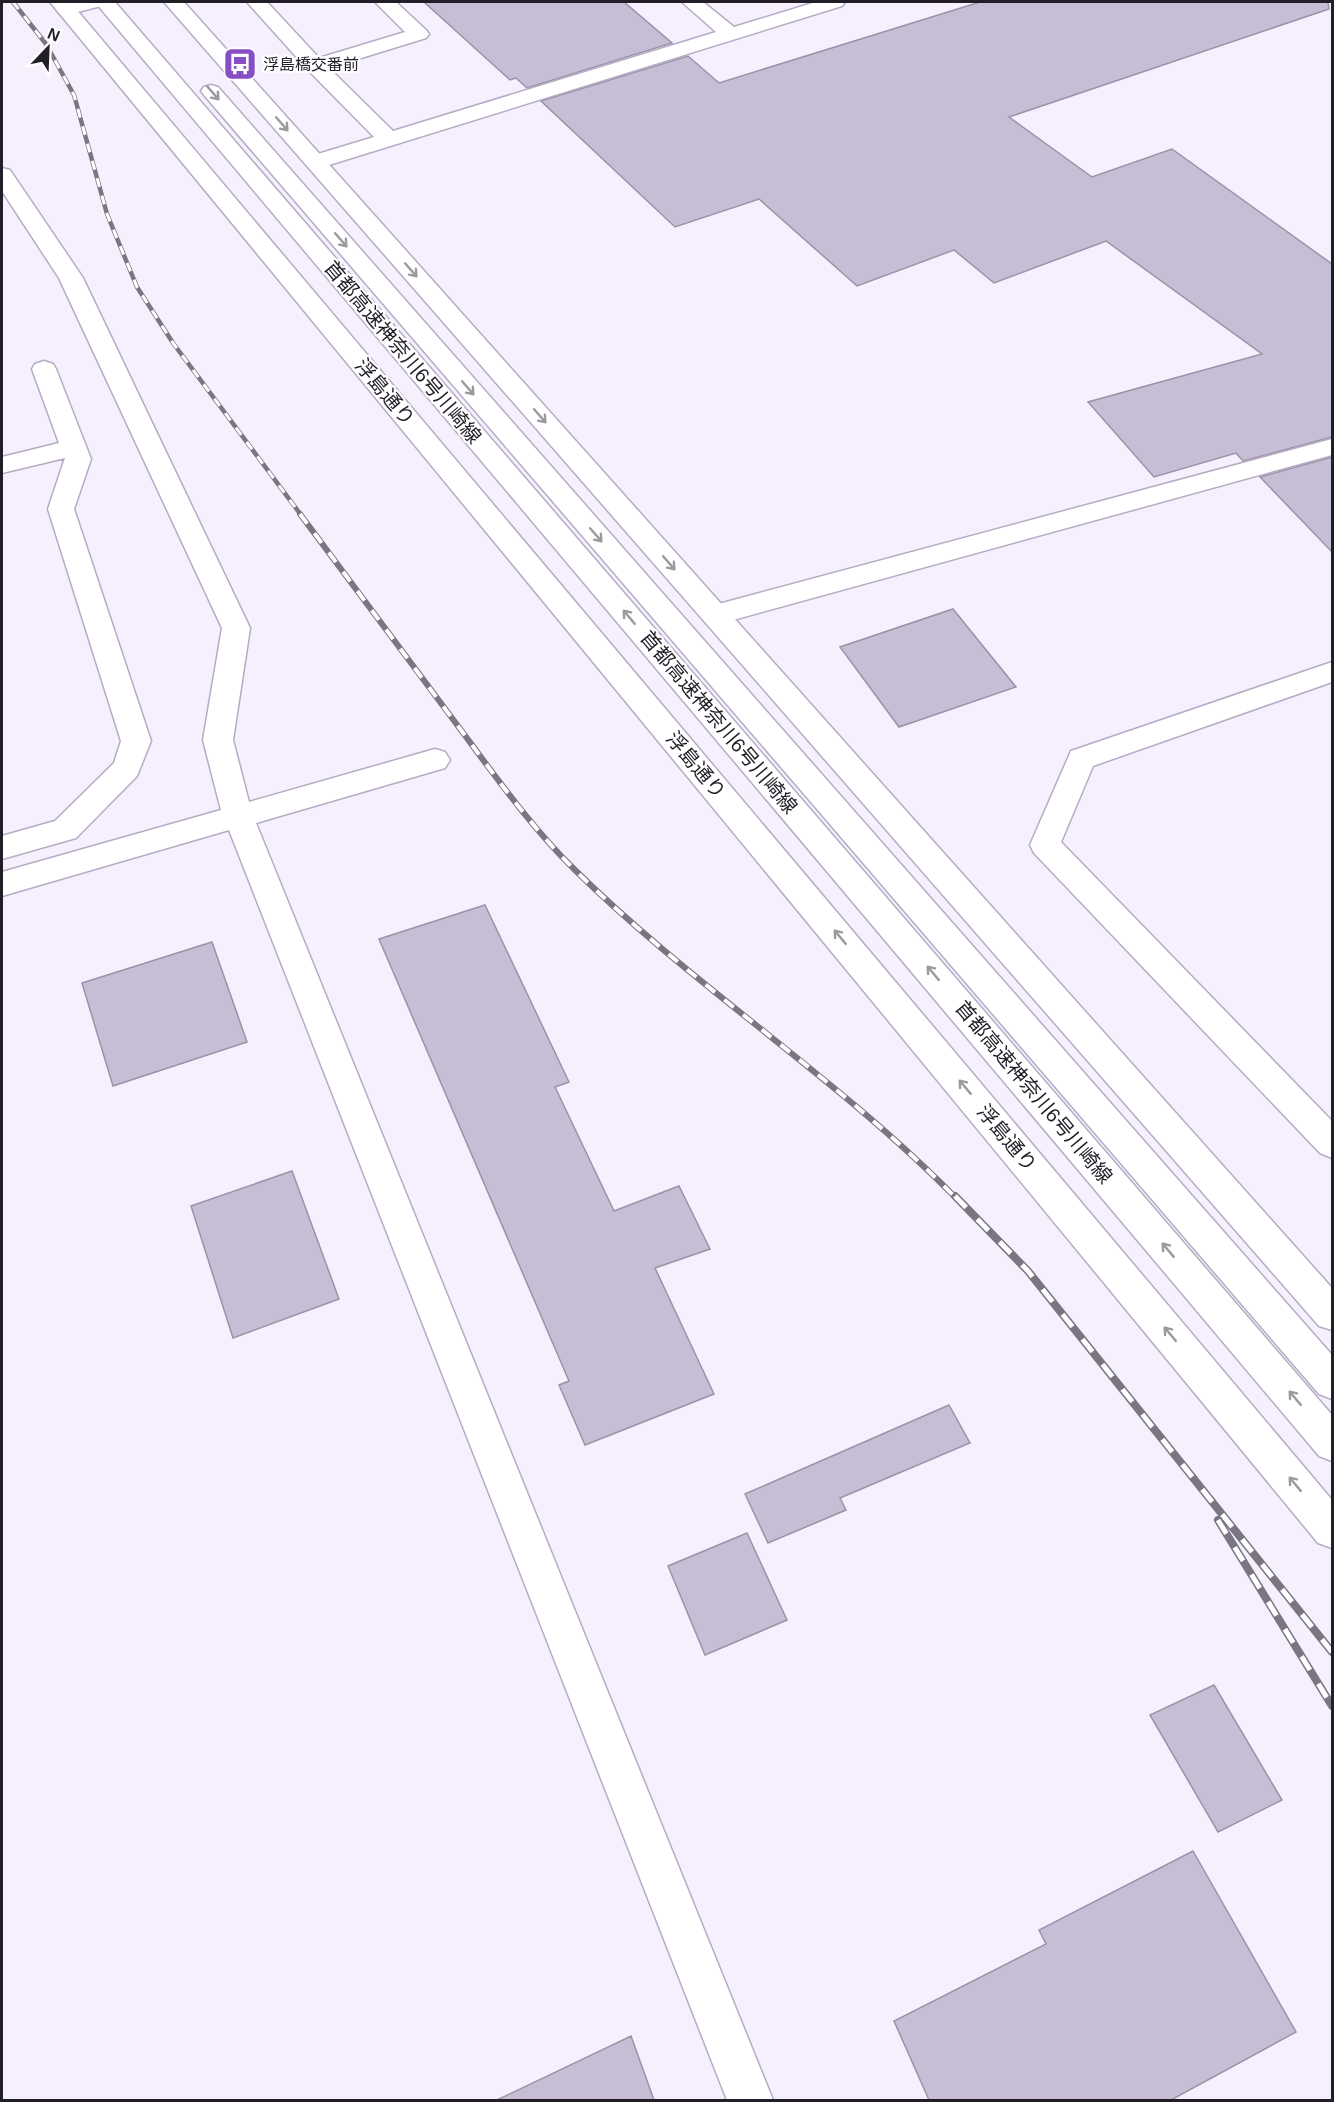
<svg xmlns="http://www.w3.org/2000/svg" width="1334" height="2102" font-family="Arial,'Noto Sans JP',sans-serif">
  <rect width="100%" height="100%" fill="#f5effe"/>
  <path fill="#c7bdd5" stroke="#9b92a9" stroke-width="1.5" d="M424 2H624L672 43 527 88 516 78 510 80Z
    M980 2H1328L1329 9 1009 117 1092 177 1172 149 1332 264V437L1243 461 1236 453 1154 477 1088 402 1262 354 1106 241 994 283 954 250 857 286 759 199 675 227 541 101 688 56 719 83Z
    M1332 457V552L1260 477Z
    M953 609 1016 687 899 727 840 647Z
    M485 905 569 1082 555 1087 614 1211 679 1186 710 1249 655 1268 714 1394 585 1445 559 1385 569 1381 379 939Z
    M212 942 247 1042 113 1086 82 983Z
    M292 1171 339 1299 233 1338 191 1206Z
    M949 1405 970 1443 840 1498 846 1510 768 1543 745 1494Z
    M747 1533 787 1620 705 1655 668 1566Z
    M1214 1685 1282 1800 1218 1832 1150 1715Z
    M1193 1851 1296 2032 1171 2100H929L894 2021 1046 1944 1039 1930Z
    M631 2036 654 2100H497Z"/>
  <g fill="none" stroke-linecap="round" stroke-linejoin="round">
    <defs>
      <path id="minor" d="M72 2H104L101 6 66 15 59 13 56 9 59 5Z
        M247 2H267L319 58 405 32 375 2H396L426 30 429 34 426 38 329 68 393 131 716 32 682 2H703L734 27 816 2H845L842 6 316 169 308 167 305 162 308 157 374 137 308 70Z
        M2 168 10 170 83 278 250 628 233 740 249 802 435 749 445 752 450 760 445 768 256 823 773 2100H727L229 830 2 896V872L221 810 203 740 222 628 59 278 2 191Z
        M44 361 53 364 56 369 91 459 74 509 151 741 137 776 76 838 2 859V836L55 821 114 763 121 741 48 509 65 458 2 473V457L59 443 32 369 35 364Z
        M1332 439V455L715 625 705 622 701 615 705 608 715 605Z
        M1332 662V682L1093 766 1061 842 1332 1121V1158L1320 1153 1034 853 1030 845 1071 751Z"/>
      <path id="highway" d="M50 2H70L1332 1500V1548L1318 1543Z
        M95 2H115L1332 1415V1461L1319 1456Z
        M164 2H184L1332 1288V1330L1319 1326Z
        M211 85 218 87 1332 1355V1399L1319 1394 204 95 201 91 204 87Z"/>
    </defs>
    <use href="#minor" stroke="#b5acc4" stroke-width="3"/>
    <use href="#highway" stroke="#b5acc4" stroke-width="3"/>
    <use href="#minor" fill="#fff" fill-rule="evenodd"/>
    <use href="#highway" fill="#fff" fill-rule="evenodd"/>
    <defs>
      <path id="rail-far2" d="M13 2 46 44 74 95 107 214 137 287 173 343 301 515"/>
      <path id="rail-far1" d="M300 514C351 582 401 650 452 718 491 770 528 824 575 870 695 988 837 1077 956 1198"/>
      <path id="rail" d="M955 1196 1028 1271 1332 1652
        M1218 1520 1332 1706"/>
    </defs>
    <use href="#rail-far2" stroke="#7a7681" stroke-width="4.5"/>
    <use href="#rail-far1" stroke="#7a7681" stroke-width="6"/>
    <use href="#rail" stroke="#7a7681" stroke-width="8"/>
    <use href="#rail-far2" stroke="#fff" stroke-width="3" stroke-dasharray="9" stroke-linecap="butt"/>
    <use href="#rail-far1" stroke="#fff" stroke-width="4" stroke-dasharray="12" stroke-linecap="butt"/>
    <use href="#rail" stroke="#fff" stroke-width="5" stroke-dasharray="16" stroke-linecap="butt"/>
  </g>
  <defs><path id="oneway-shaft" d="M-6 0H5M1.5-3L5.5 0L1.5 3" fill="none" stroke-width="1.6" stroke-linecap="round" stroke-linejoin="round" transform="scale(1.5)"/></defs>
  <g stroke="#9c9a9e">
    <use href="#oneway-shaft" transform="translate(213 93) rotate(49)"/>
    <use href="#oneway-shaft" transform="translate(282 124) rotate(49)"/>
    <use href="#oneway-shaft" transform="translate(341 240) rotate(49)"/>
    <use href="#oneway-shaft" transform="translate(411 270) rotate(49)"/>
    <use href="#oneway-shaft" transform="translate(468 388) rotate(49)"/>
    <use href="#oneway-shaft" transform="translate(540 416) rotate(49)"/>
    <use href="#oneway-shaft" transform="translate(596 535) rotate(49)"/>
    <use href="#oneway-shaft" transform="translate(669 563) rotate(49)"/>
    <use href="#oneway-shaft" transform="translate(629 617) rotate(-130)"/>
    <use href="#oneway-shaft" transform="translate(840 937) rotate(-130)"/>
    <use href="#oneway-shaft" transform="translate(933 973) rotate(-130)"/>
    <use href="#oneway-shaft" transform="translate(965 1087) rotate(-130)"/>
    <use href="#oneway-shaft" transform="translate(1168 1250) rotate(-130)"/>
    <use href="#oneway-shaft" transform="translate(1170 1334) rotate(-130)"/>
    <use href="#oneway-shaft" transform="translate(1295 1398) rotate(-130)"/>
    <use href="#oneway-shaft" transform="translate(1295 1484) rotate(-130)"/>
  </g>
  <defs>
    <symbol id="bus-square" viewBox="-11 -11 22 22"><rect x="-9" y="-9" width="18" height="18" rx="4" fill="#864dc4" stroke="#fff"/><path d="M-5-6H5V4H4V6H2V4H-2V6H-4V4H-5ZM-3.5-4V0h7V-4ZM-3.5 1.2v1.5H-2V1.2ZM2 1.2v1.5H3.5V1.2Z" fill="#fff"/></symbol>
  </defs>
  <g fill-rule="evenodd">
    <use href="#bus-square" x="221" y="45" width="38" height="38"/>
  </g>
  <g text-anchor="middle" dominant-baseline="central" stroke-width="4.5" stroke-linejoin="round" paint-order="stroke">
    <g font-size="16" fill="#221e27" stroke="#fff" text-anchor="start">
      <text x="263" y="64">浮島橋交番前</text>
    </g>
    <g font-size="20" fill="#221e27" stroke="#fff">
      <text transform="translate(403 352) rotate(50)">首都高速神奈川6号川崎線</text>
      <text transform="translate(385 392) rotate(50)">浮島通り</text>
      <text transform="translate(719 722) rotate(50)">首都高速神奈川6号川崎線</text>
      <text transform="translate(696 765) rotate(50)">浮島通り</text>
      <text transform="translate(1034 1092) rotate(50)">首都高速神奈川6号川崎線</text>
      <text transform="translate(1007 1138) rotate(50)">浮島通り</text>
    </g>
  </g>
  <rect width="1334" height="2102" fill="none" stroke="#221e27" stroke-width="6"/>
  <g transform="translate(48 48) rotate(23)" stroke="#ffffff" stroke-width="4.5" paint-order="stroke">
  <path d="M0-4.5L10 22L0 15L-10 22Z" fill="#221e27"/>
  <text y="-9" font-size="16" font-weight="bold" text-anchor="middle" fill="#221e27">N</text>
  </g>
</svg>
